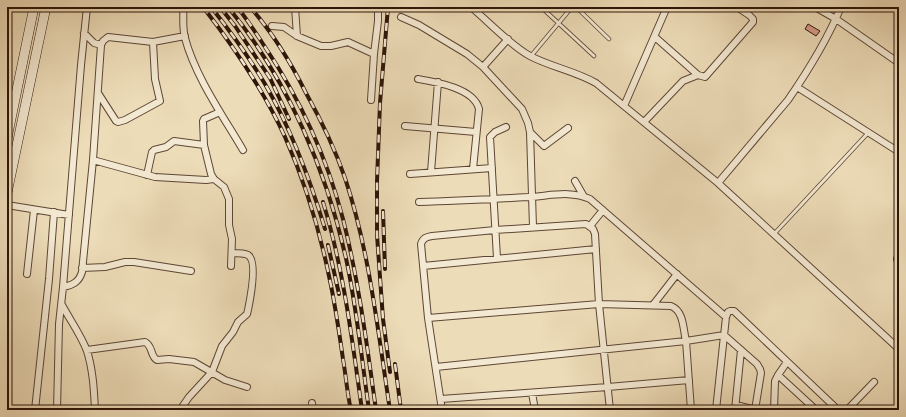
<svg xmlns="http://www.w3.org/2000/svg" width="906" height="417" font-family="Vollkorn,serif">
  <rect width="100%" height="100%" fill="#eddcb8"/>
  <filter id="stains"><feTurbulence type="fractalNoise" baseFrequency=".005" numOctaves="4"/><feColorMatrix values="0 0 0 0 .2 0 0 0 0 .09 0 0 0 0 .02 0 0 0 .5 -.17"/></filter>
  <radialGradient id="worn" r=".72"><stop offset=".6" stop-color="#630" stop-opacity="0"/><stop offset="1" stop-color="#630" stop-opacity=".3"/></radialGradient>
  <path fill="#da9c89" stroke="#2d1409" d="M808 24 820 31 816 36 805 29Z"/>
  <g fill="none" stroke-linecap="round" stroke-linejoin="round">
    <defs>
      <path id="service" d="M541 7 594 56
        M576 7 609 39
        M531 56 572 7
        M774 234 868 133"/>
      <path id="minor" d="M183 7C184 17 182 27 185 38 195 76 223 116 243 150
        M295 7 297 36
        M471 7C489 22 510 45 530 56 551 67 575 71 596 83L718 183 899 349
        M815 7 836 19 899 63
        M401 17 419 25 467 54 483 67 522 109 528 123 530 132 533 227
        M272 26 284 27 297 36 321 46H331L348 42 374 54
        M84 33 94 43 101 45
        M655 37 698 75 705 77 753 22V19L749 15 737 7
        M483 67 508 39
        M418 79C436 82 474 88 479 109L473 169
        M797 87 899 152
        M98 93 116 121 118 122 125 120 160 101 155 79 153 42
        M371 100 374 54 378 21V7
        M624 106 667 7
        M220 112 204 119 203 121 204 145 211 174 214 179 224 187 229 199V225L232 239 231 266
        M644 122 683 81 698 75
        M405 126 476 132
        M530 132 544 146 568 128
        M93 160 155 177 206 180 214 179
        M431 172 438 82
        M410 174 492 168
        M147 175 152 152 154 150 166 147 174 141 204 145
        M575 181 583 195
        M718 183 788 100C808 71 827 40 841 7
        M419 202C456 201 493 199 529 197 549 196 571 190 590 199L726 317
        M7 205 69 215
        M590 226 603 210
        M899 253 897 259 899 264
        M497 258 490 137 495 132 506 127
        M423 266 596 249
        M82 268 105 267 125 262H134L191 271
        M27 274 34 210
        M63 287C73 285 79 282 82 272L93 160 101 45 103 41 108 37 153 42 185 36
        M62 305C70 320 81 335 87 351 93 370 94 390 95 410
        M653 305 677 274
        M428 318 599 304 671 306C684 311 683 329 686 341L724 335 757 364 760 369 761 373 755 410
        M87 350 145 342C153 346 150 356 157 360L169 359 194 362 225 380 247 387
        M436 367 686 341 691 410
        M778 375 816 410
        M532 393 535 410
        M441 399 608 387 689 380
        M312 403 313 410
        M736 405 756 410
        M35 410 49 279 54 212
        M57 410 59 324 63 287 81 65 87 7
        M180 410 189 397 212 372 222 346 233 332 238 322 247 314 248 310C250 300 258 261 248 255 244 253 237 253 232 253
        M442 410 428 318 421 244C423 238 426 237 432 236L495 230 586 224 593 229 595 234 599 304 610 410
        M716 410 726 317 728 312 730 311H734L838 410
        M735 410 741 350
        M774 410 775 381 778 375 787 362
        M847 410 874 382"/>
      <path id="secondary" d="M7 138 34 7
        M7 193 46 7"/>
    </defs>
    <use href="#service" stroke="#5d4635" stroke-width="4.5"/>
    <use href="#minor" stroke="#5d4635" stroke-width="8"/>
    <use href="#secondary" stroke="#2d1409" stroke-width="10"/>
    <use href="#service" stroke="#f3e8d1" stroke-width="3"/>
    <use href="#minor" stroke="#f3e8d1" stroke-width="6"/>
    <use href="#secondary" stroke="#f3e8d1" stroke-width="9"/>
    <defs>
      <path id="rail" d="M203 7C234 47 264 91 285 137 305 182 319 228 329 276 335 303 339 331 343 359 346 376 347 393 351 410
        M211 7C230 31 249 57 265 84 291 129 310 179 325 229
        M220 7 235 26 270 78 289 119
        M228 7C288 80 327 171 347 263 357 311 362 361 369 410
        M237 7C247 19 256 33 265 47 300 99 327 158 343 219 359 282 367 346 376 410
        M250 7C272 32 291 63 306 93 321 120 335 149 345 178 370 253 378 333 390 410
        M388 7 380 103 377 181V235L383 319 390 372
        M323 202C344 270 352 340 362 410
        M383 211 385 269
        M328 245 339 294
        M395 364 401 410"/>
    </defs>
    <use href="#rail" stroke="#2d1409" stroke-width="4"/>
    <use href="#rail" stroke="#f3e8d1" stroke-width="2.5" stroke-dasharray="8" stroke-linecap="butt"/>
  </g>
  <rect width="906" height="417" fill="none" stroke="#eddcb8" stroke-width="24"/>
  <rect x="8" y="8" width="890" height="401" fill="none" stroke="#2d1409" stroke-width="2"/>
  <rect x="12" y="12" width="882" height="393" fill="none" stroke="#2d1409"/>
  <rect width="100%" height="100%" filter="url(#stains)"/>
  <rect width="100%" height="100%" fill="url(#worn)"/>
</svg>
